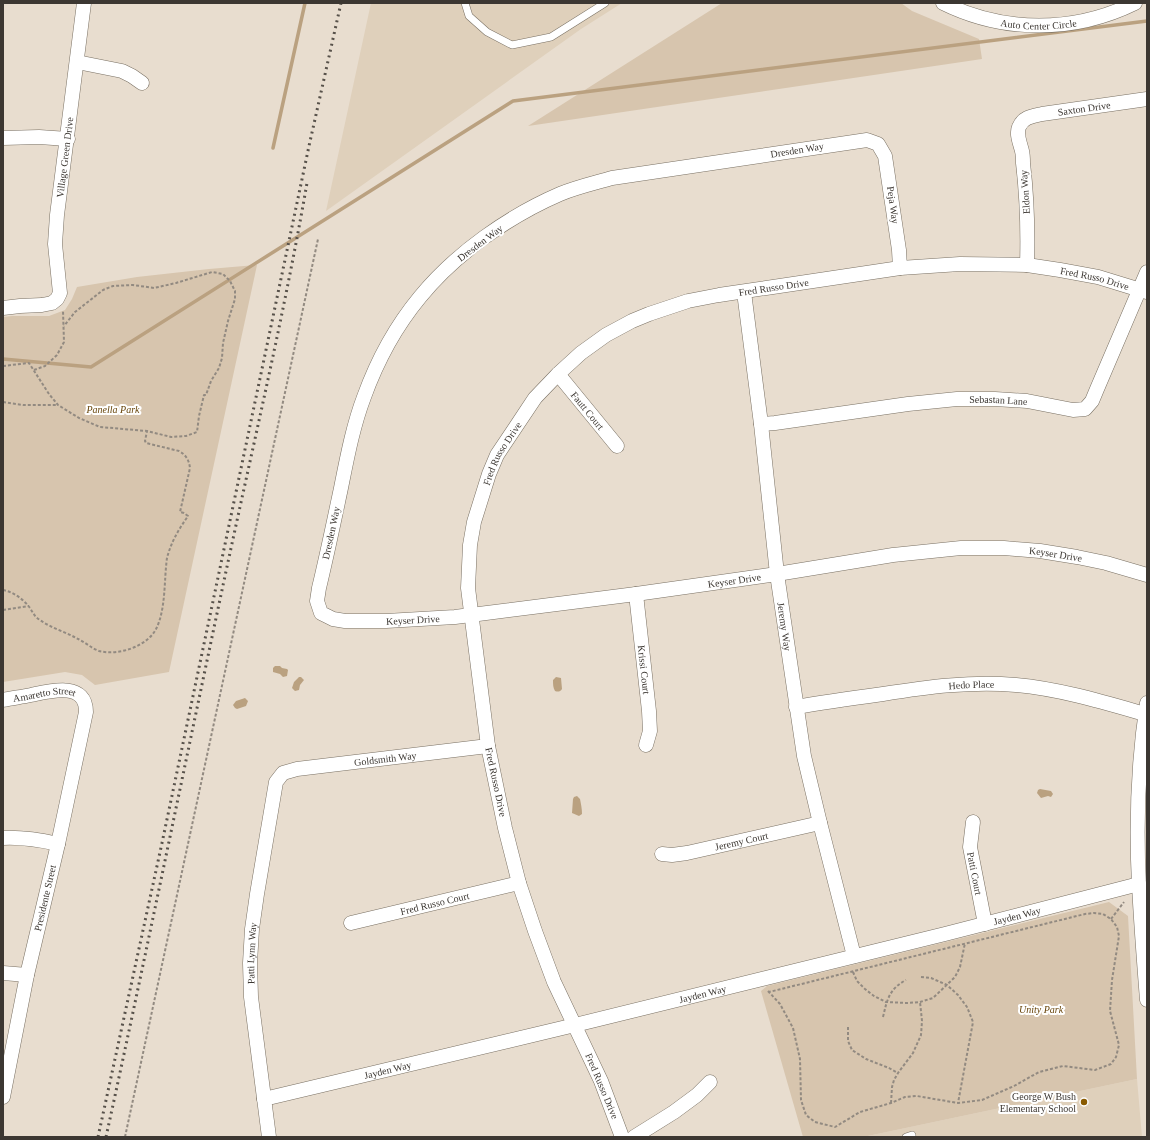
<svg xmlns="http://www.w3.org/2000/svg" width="1150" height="1140" font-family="'Times New Roman',serif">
  <rect width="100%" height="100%" fill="#e8ddcf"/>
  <path fill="#dfd0bb" d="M371 3H622L581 29 326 211Z
    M1137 1079 1142 1137H863Z"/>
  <path fill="#d7c5ae" d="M722 3H901L912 11 979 39 982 59 528 126Z
    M257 265 169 672 95 685 82 675 65 672 3 682V317L12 316H49L65 310 72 299 77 287 137 277 209 269Z
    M1109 902 1128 916 1137 1079 863 1137H803L761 991 767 986Z"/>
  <path fill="#baa180" d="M275 666H280L282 668 287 669 288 670 287 676 283 677 280 674 273 672V668Z
    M299 677H301L304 680 300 685 299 690 295 691 292 688 294 682Z
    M556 677 561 678 562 689C560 692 558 692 555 691 553 688 553 684 553 680Z
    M245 698 248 701 246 706 237 709 235 708 233 705 236 701Z
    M1040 789 1051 791 1053 794 1051 797 1048 796 1041 798 1037 793 1038 790Z
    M577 796 580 799C581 804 582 809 582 814L579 816 572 813 573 799 574 797Z"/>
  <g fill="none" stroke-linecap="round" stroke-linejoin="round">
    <path stroke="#baa180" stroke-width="3.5" d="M273 148 305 3
      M3 359 91 367 513 101 1147 21"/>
    <defs>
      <path id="service" d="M465 3 469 16 487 32 512 45 551 37 605 3
        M906 1137 912 1135"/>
      <g id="minor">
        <path id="s1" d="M943 3C1004 33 1074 33 1135 3"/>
        <path d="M77 62 122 71 132 76 142 83"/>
        <path d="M3 138 39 137 68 139"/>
        <path id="s2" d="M1027 265C1028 231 1027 197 1023 163 1023 159 1023 155 1022 151 1020 143 1016 134 1019 127 1023 117 1033 116 1042 114L1147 99"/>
        <path id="s3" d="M900 268 899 250 885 156 878 144 867 140 612 178C595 183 577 187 560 194 509 216 456 253 420 297 396 326 377 361 364 397 353 426 347 458 341 488 334 521 327 555 319 588L317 601 321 613 333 619 345 621H386L455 617 636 594 777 574 893 555 961 548H1004L1040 551 1077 557 1106 563 1147 575"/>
        <path id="s4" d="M744 292 761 424 777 574 804 756 820 823 854 956"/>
        <path id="s5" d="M3 308 20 306 42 305 52 303 57 299 60 293 55 244 57 215 84 3"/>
        <path id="s6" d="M558 374 617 446"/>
        <path id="s7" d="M761 424 775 423 908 404 957 399H995L1027 401 1073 410 1085 409 1092 401 1097 389 1147 272"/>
        <path id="s8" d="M636 594 649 711 650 731 646 745"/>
        <path id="s9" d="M3 700C12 698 22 697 31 695 50 691 86 681 86 712L58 844 27 975 3 1097"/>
        <path d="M1147 703C1138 762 1136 826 1139 885 1141 923 1144 962 1147 1000"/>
        <path id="s10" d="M796 707C825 702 854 698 883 694 927 687 971 681 1016 685 1060 689 1103 702 1145 714"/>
        <path id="s11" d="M973 822 970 847 985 924"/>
        <path d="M3 838C22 837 40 840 58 844"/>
        <path id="s12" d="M662 854 672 855 687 853 820 823"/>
        <path id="s13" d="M351 923 519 883"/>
        <path d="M3 973 27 975"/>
        <path id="s14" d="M264 1099 575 1025 945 934 1139 884"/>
        <path id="s15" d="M269 1137 251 997 250 963 252 929 257 894 276 782 283 773 297 769 488 746"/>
        <path id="s16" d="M622 1137 601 1081 554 982 535 931 519 883 505 828 488 746 468 588 470 545 474 522 489 474 497 455 535 398 558 374 581 353 606 335 632 321 649 314 688 301 719 295 900 268 960 264 1027 265 1060 270 1098 277 1147 292"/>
        <path d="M634 1137 674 1112 697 1095 710 1082"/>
      </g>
    </defs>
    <use href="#service" stroke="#797063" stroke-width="8"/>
    <use href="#minor" stroke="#797063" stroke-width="15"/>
    <path stroke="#928a81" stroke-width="2" stroke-dasharray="3 2" stroke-linecap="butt" d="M3 366 29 363 49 394 58 405 79 418 100 427 147 431 171 437 186 436 197 432 199 416 204 395H206L211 381 219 368 222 358 223 343 228 321 235 299V291L230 281 223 274 212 272 176 283 154 288 133 285 113 286 103 290 75 312 64 326
      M34 370 45 366 57 355 64 342 63 311
      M3 402 23 405H57
      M3 590C14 592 24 600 30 608 33 613 35 617 40 620 51 628 66 632 78 639 85 642 91 648 99 651 119 656 149 646 157 627 166 607 164 579 167 558 171 542 179 529 188 516L184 513 180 512 190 468C189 460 186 455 179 451L146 443 145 441 147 431
      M3 610 29 606
      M1111 919 1124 902
      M853 972 857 981 865 989 874 996 886 1002 907 1003 920 1002 933 998 955 977 960 967 965 943
      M921 977 931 978 947 985 958 995 967 1007 973 1022 958 1103
      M768 991 780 1004 793 1028 800 1059 801 1100 806 1115 815 1122 835 1127 860 1112 891 1103 905 1097 917 1096 958 1103 982 1100 1014 1086 1039 1072 1063 1066 1095 1070 1111 1064 1116 1057 1119 1045 1110 1011 1112 980 1119 936 1117 927 1111 919 1103 914 1094 913 1085 914 769 992
      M883 1017C887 1000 889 989 906 980
      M848 1027V1041L852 1050 866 1059 889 1068 898 1073
      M891 1103 892 1087 894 1080 898 1073 913 1053 921 1035 922 1021 920 1002
      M125 1137 318 239"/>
    <use href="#service" stroke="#fff" stroke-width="7"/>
    <use href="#minor" stroke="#fff" stroke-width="14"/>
    <path stroke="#57514a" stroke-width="3" stroke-dasharray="2 4" stroke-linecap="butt" d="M98 1137 162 843 309 146 341 3
      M106 1137C147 950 185 763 225 576 253 445 284 315 307 183"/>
  </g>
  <circle fill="#895a00" stroke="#fff" stroke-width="1.5" cx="1084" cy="1102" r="4"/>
  <g text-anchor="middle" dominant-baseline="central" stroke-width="4" stroke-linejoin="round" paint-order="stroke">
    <g font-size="10" fill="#3c3732" stroke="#fff">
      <text stroke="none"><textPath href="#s1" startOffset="99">Auto Center Circle</textPath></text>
      <text stroke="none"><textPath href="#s2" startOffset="209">Saxton Drive</textPath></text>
      <text transform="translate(797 150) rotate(-9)">Dresden Way</text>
      <text stroke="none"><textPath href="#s5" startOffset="199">Village Green Drive</textPath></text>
      <text transform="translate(1025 192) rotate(-94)">Eldon Way</text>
      <text transform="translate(893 205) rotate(82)">Peja Way</text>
      <text transform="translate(480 243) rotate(-37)">Dresden Way</text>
      <text stroke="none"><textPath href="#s16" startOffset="1375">Fred Russo Drive</textPath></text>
      <text stroke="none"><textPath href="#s16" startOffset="1051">Fred Russo Drive</textPath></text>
      <text stroke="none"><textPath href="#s7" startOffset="239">Sebastan Lane</textPath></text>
      <text stroke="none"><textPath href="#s6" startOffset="47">Fautt Court</textPath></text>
      <text stroke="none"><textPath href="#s16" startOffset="715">Fred Russo Drive</textPath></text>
      <text transform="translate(331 533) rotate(-78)">Dresden Way</text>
      <text stroke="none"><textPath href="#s3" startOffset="1705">Keyser Drive</textPath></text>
      <text stroke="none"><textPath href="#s3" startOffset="1381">Keyser Drive</textPath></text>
      <text stroke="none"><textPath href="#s3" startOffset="1057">Keyser Drive</textPath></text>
      <text stroke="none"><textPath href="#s4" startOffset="337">Jeremy Way</textPath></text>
      <text stroke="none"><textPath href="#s8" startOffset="76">Krissi Court</textPath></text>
      <text stroke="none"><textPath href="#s10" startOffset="177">Hedo Place</textPath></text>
      <text stroke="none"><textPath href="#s9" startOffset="42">Amaretto Street</textPath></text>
      <text stroke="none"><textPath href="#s15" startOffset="473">Goldsmith Way</textPath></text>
      <text transform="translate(496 782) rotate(78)">Fred Russo Drive</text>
      <text stroke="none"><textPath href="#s12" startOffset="81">Jeremy Court</textPath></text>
      <text stroke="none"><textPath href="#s11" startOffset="52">Patti Court</textPath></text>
      <text transform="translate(45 898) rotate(-77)">Presidente Street</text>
      <text stroke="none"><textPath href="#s13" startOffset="86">Fred Russo Court</textPath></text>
      <text stroke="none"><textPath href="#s14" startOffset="775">Jayden Way</textPath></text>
      <text stroke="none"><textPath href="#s15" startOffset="185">Patti Lynn Way</textPath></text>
      <text stroke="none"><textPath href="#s14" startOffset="451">Jayden Way</textPath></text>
      <text stroke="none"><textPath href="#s14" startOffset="127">Jayden Way</textPath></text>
      <text transform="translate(602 1086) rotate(67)">Fred Russo Drive</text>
    </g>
    <g font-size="10" font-style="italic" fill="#68450a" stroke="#fff">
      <text x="113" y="409">Panella Park</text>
      <text x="1041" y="1009">Unity Park</text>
    </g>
    <g font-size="10" fill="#3c3732" stroke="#fff" text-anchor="end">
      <text x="1076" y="1096">George W Bush<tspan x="1076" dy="12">Elementary School</tspan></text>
    </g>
  </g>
  <rect width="1150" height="1140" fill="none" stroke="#3c3732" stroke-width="8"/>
</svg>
